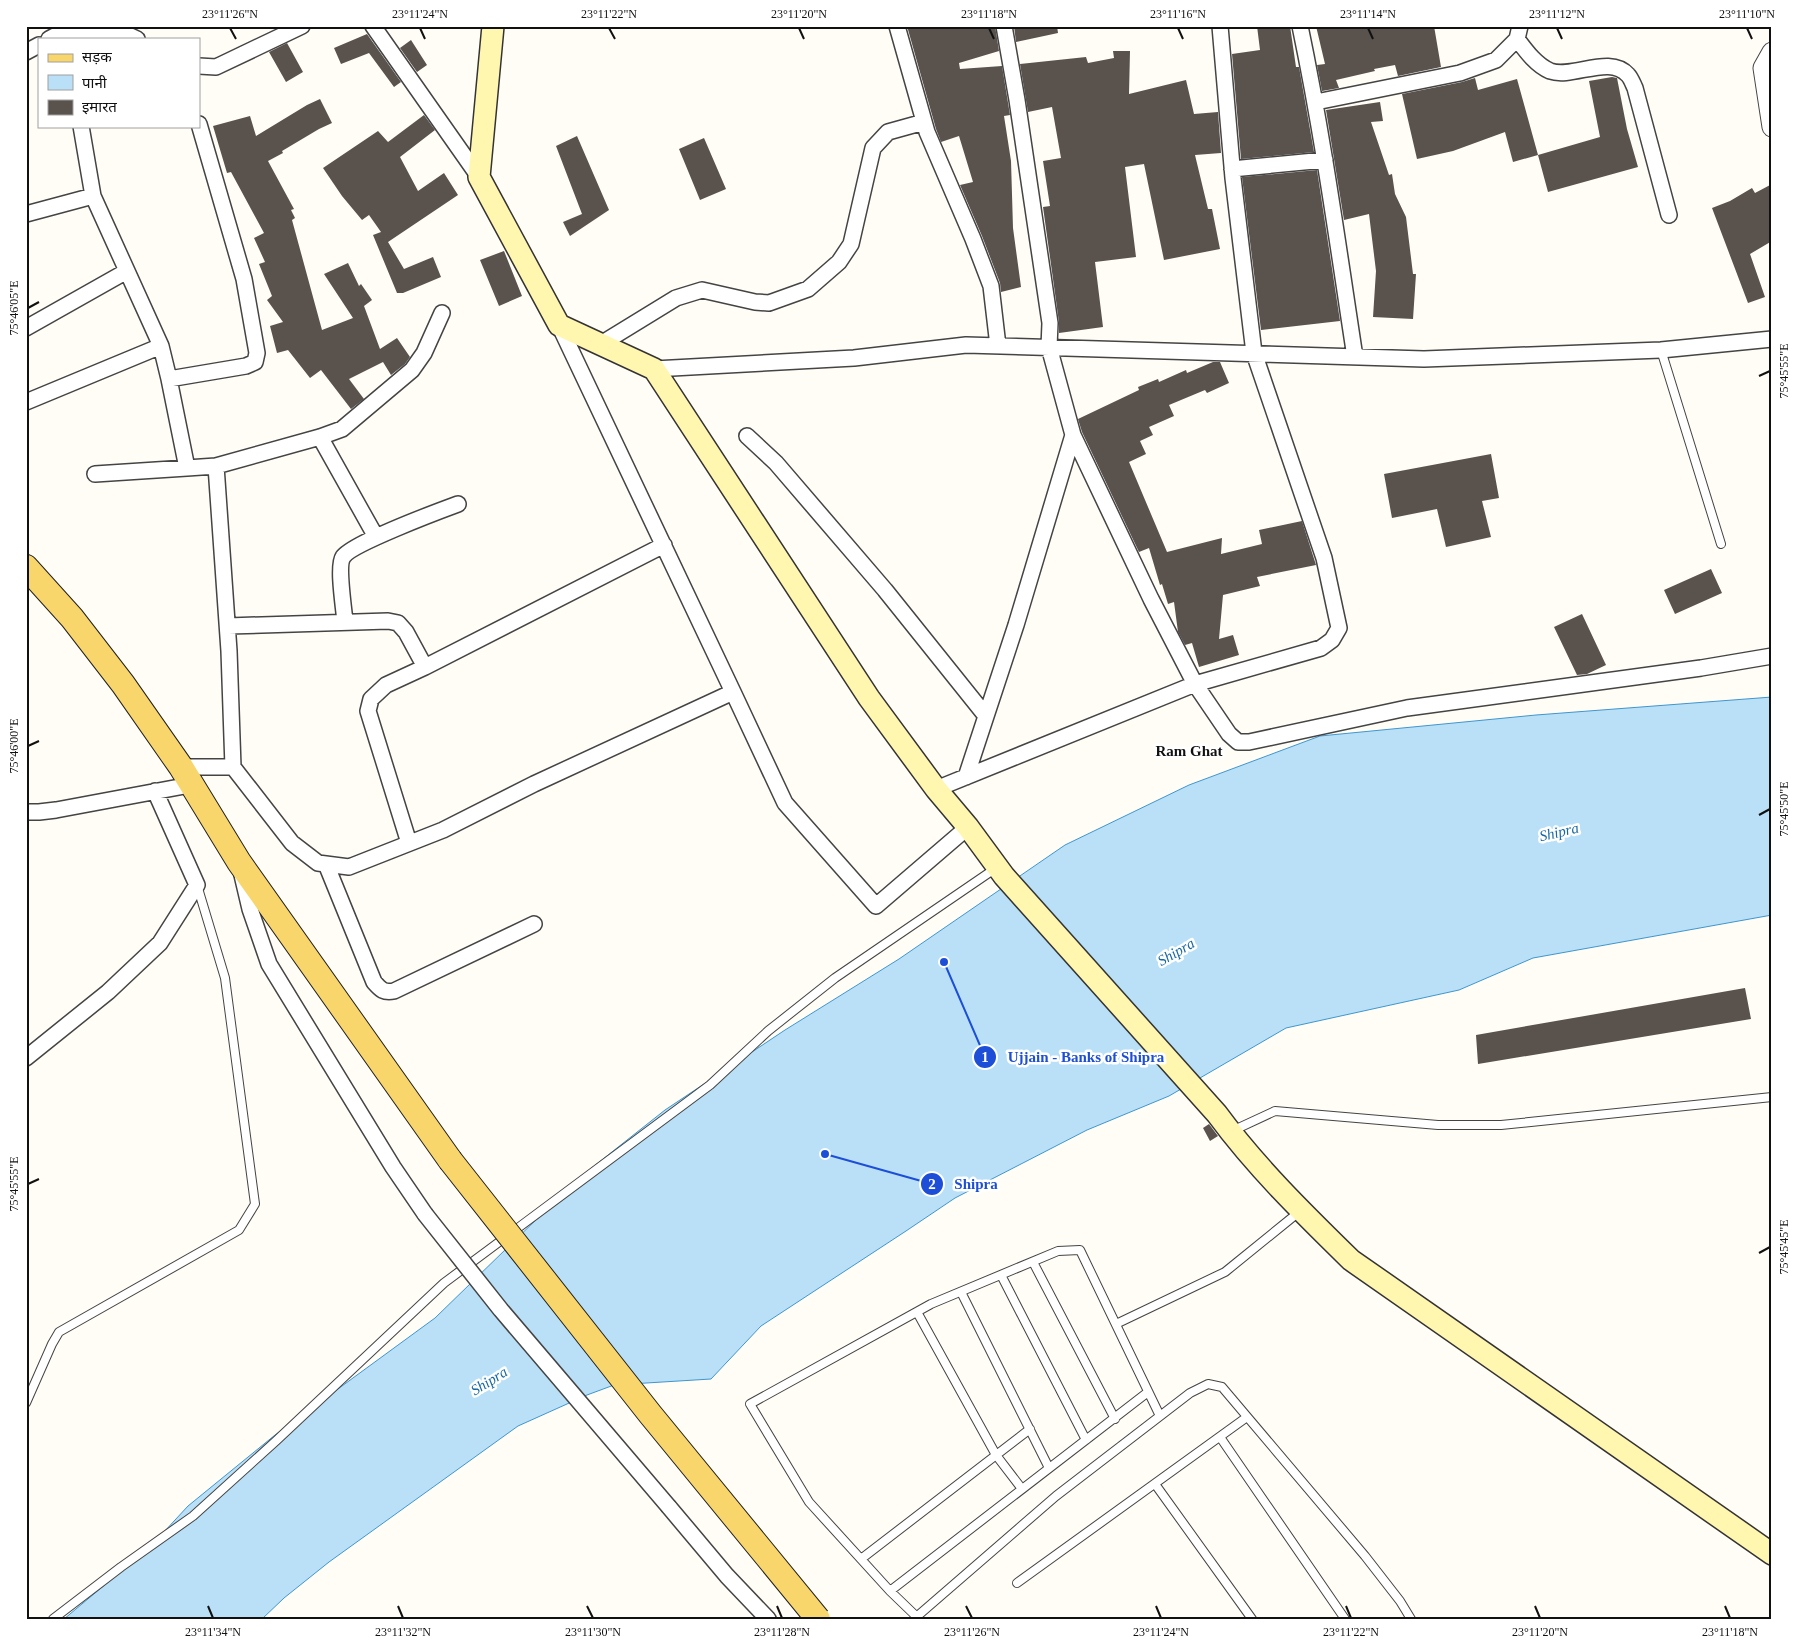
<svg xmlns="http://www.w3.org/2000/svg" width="1798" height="1645" font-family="'Times New Roman','Noto Sans Devanagari',serif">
  <rect width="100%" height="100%" fill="#fffdf5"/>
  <path fill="#b9e0f7" stroke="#3f96cf" d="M1772 697V915L1533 958 1459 990 1286 1028 1169 1096 1087 1130 955 1198 906 1231 761 1326 711 1379 614 1385 587 1395 518 1426 329 1562 284 1598 262 1619H64L150 1547 188 1506 275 1435 435 1318 579 1178 665 1110 785 1030 899 959 1065 845 1189 785 1320 736 1536 715Z"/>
  <path fill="#5a524d" d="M907 26H995L999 51 959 63 960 69 1002 66 1010 115 1004 116 1011 161 1013 228 1021 287 1001 292 1000 283 982 236 960 185 973 182 959 136 941 142 936 129Z
    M1014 26H1057L1058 33 1016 42Z
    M1257 26H1290L1296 67H1299L1314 152 1241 159 1232 54 1260 50Z
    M1316 26H1434L1441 67 1398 76 1395 65 1374 69 1375 71 1336 80 1339 88 1322 91 1317 65 1325 64Z
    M367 34 401 82 394 87 369 53 341 64 334 48Z
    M411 40 427 65 417 72 400 48Z
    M287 43 303 72 286 82 269 52Z
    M1113 51H1130L1129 94 1186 80 1194 114 1218 112 1221 153 1195 155 1208 209H1212L1220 249 1164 260 1144 164 1125 167 1136 257 1095 262 1103 327 1059 333V322L1043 207 1050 206 1043 161 1061 158 1052 107 1028 112 1020 64 1086 57 1088 63 1114 58Z
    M1612 77 1617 78 1627 129 1638 167 1548 192 1538 155 1600 137 1589 81Z
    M1475 78 1478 90 1517 79 1538 155 1513 162 1505 132 1453 151 1417 159 1402 94 1462 82Z
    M320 99 332 123 319 129 282 151 283 153 268 161 294 209 291 210 295 218 292 220 322 330 353 318 324 274 348 263 359 286 361 284 372 300 364 306 380 349 397 338 410 357 405 364 391 375 383 362 349 379 364 399 351 409 321 370 310 378 288 350 277 353 270 326 283 322 267 300 272 296 259 264 265 262 254 238 264 233 231 172 227 173 213 126 250 116 256 136 307 105Z
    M1380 102 1383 121 1371 122 1389 175 1392 174 1395 194 1406 217 1413 274H1416L1413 319 1373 317 1376 271 1369 214 1344 220 1326 110Z
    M424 115 435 130 400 157 418 191 444 173 458 195 388 242 404 269 433 257 441 277 403 293H397L373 235 381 232 369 215 362 220 342 196 323 168 378 131 388 142Z
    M577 136 609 210 570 236 563 222 582 214 556 146Z
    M704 138 726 189 700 200 679 149Z
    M1317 170 1340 321 1261 330 1242 177Z
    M1772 184V241L1750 254 1765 297 1748 303 1712 208 1730 201 1752 188 1755 193Z
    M504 251 522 296 499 306 480 260Z
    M1213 362H1220L1229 383 1207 393 1205 390 1169 405 1174 416 1149 427 1153 435 1140 441 1146 454 1129 462 1167 552 1222 538 1221 554 1262 544 1259 530 1302 521 1316 565 1257 577 1260 586 1223 595 1219 639 1233 635 1239 655 1199 667 1192 643 1185 645 1178 632 1174 602 1168 604 1162 584 1160 585 1149 548 1139 552 1082 432 1078 419 1139 390 1138 387 1158 379 1159 382 1186 370 1187 373Z
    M1491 454 1499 498 1482 501 1491 537 1446 547 1437 509 1392 518 1384 474Z
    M1711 569 1722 593 1675 614 1664 590Z
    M1582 614 1606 665 1587 674 1577 675 1554 627Z
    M1745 988 1751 1019 1478 1064 1476 1035Z
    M1209 1124 1218 1136 1210 1141 1203 1128Z"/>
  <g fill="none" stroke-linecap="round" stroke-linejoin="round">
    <defs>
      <path id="service" d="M1661 350 1721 544
        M1232 1131 1275 1111 1438 1125H1501L1772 1097
        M1033 1262 1115 1419
        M1001 1275 1086 1440
        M961 1292 1049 1468
        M917 1312 996 1455 1022 1489
        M1116 1324 1225 1272 1299 1212
        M26 1403 52 1344 59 1332 239 1230 255 1204 225 978 197 885
        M1220 1437 1345 1619
        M1155 1484 1252 1619
        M861 1559 1030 1429
        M1017 1583 1247 1417
        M890 1591 1148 1392
        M917 1617 890 1591 809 1502 750 1404 931 1304 1058 1251 1080 1250 1160 1416
        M53 1619 121 1567 193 1516 277 1440 444 1283 710 1085 768 1031 835 978 996 868
        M914 1619 1056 1496 1190 1393 1208 1384 1222 1387 1365 1556 1400 1601 1411 1619"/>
      <path id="minor" d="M373 26 479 177
        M897 26 927 132 973 239 991 286 998 346
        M1004 26 1017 100 1050 323 1049 347 1073 435 1151 599 1195 684 1229 734 1238 742H1249L1407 708 1701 668 1772 656
        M1300 26C1323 136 1338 246 1355 357
        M49 39 62 32
        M66 39 65 37C91 32 112 25 137 39
        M1517 39C1526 51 1536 65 1550 71 1573 79 1610 54 1628 75 1631 78 1633 84 1635 88L1669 215
        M26 52 39 45
        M199 66 216 67 302 26
        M1316 102 1460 73 1496 60 1517 39 1520 26
        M1232 169 1325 160
        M26 214 93 196
        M26 328 127 271
        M601 344 676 298 702 290 755 302 769 303 808 289 839 262 851 244 873 148 888 132 924 122
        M161 346 169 379 187 468 216 466 229 651 233 767H181
        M654 369 854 358 966 345 1424 359 1661 350 1772 339
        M169 379 246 366 255 362 257 353 244 279 199 124
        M26 402 161 346 93 196 81 126
        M747 436 776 463 885 590 986 716
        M320 437 376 537
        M216 466 320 437 342 429 412 370 424 353 442 313
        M95 474 187 468
        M345 622C344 609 337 566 343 557 351 544 439 511 458 504
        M228 626 388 621 398 623 406 632 425 667
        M733 692 785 803 876 906 968 827
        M233 767 292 843 318 863 349 867 443 830 534 784 733 692 559 325
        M966 777 1016 625 1073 435
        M936 789 1195 684 1321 648 1332 640 1339 628 1324 558 1254 353 1233 178 1220 26
        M26 812H39L56 810 190 785
        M409 843 368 711 371 699 386 685 425 667 664 545
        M326 864 374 982C381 990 384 993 394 991L534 924
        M242 875 250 909 269 964 393 1167 425 1214
        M26 1058 108 992 160 943 197 885 155 791
        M669 1507 727 1576 768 1619"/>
      <path id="tertiary" d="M1772 52 1763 68 1772 127"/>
      <path id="secondary" d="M493 26 479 177 559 325 654 369 869 698 936 789 968 827 1004 876 1217 1114C1256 1167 1304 1214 1351 1260L1772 1554"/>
      <path id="primary" d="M26 567 72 618 123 684 181 767 239 862 450 1160"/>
    </defs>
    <use href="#service" stroke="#444" stroke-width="10"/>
    <use href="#minor" stroke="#444" stroke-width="18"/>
    <use href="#tertiary" stroke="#444" stroke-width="21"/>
    <use href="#secondary" stroke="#333" stroke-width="24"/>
    <use href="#primary" stroke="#222" stroke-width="26"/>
    <use href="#service" stroke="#fff" stroke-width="8"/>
    <use href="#minor" stroke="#fff" stroke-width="15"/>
    <use href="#tertiary" stroke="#fff" stroke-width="19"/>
    <use href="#secondary" stroke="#fff6b0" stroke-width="21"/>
    <use href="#primary" stroke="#f9d66b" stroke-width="24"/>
    <defs>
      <path id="minor-bridge" d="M425 1214 501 1310 669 1507"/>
      <path id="primary-bridge" d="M450 1160 650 1414 818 1619"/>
    </defs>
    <use href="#minor-bridge" stroke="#444" stroke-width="18" stroke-linecap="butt"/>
    <use href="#primary-bridge" stroke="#222" stroke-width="26" stroke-linecap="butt"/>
    <use href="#minor-bridge" stroke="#fff" stroke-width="15"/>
    <use href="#primary-bridge" stroke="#f9d66b" stroke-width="24"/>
  </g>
  <path fill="none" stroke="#111" stroke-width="2" d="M230 28 236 39M420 28 425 39M609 28 615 39M799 28 804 39M989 28 994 39M1178 28 1183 39M1368 28 1373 39M1557 28 1562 39M1747 28 1752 39M28 308 39 302M1759 376 1770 371M28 746 39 741M1759 815 1770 809M28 1184 39 1179M1759 1253 1770 1247M208 1606 213 1618M398 1606 403 1618M587 1606 593 1618M777 1606 782 1618M966 1606 972 1618M1156 1606 1161 1618M1346 1606 1351 1618M1535 1606 1540 1618M1725 1606 1730 1618"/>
  <g text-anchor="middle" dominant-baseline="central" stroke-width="5" stroke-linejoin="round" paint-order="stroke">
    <g font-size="15" font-weight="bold" fill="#111" stroke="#fff">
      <text x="1189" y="751">Ram Ghat</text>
    </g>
    <g font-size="15" font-style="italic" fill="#1768a6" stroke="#fff">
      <text transform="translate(1559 832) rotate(-13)">Shipra</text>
      <text transform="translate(1176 952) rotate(-30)">Shipra</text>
      <text transform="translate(489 1381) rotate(-32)">Shipra</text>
    </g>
  </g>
  <path fill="none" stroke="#1d4ed8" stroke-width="2" d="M944 962L985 1057M825 1154L932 1184"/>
  <g fill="#1d4ed8" stroke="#fff" stroke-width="2">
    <circle cx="944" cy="962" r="5"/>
    <circle cx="825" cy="1154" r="5"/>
    <circle cx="985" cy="1057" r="12"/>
    <circle cx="932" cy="1184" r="12"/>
  </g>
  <g font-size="15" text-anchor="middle" font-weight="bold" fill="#fff">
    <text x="985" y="1062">1</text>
    <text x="932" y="1189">2</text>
  </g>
  <g font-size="15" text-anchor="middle" font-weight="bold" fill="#1d4ed8" stroke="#fff" stroke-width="5" stroke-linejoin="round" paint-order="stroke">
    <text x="1086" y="1062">Ujjain - Banks of Shipra</text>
    <text x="976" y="1189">Shipra</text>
  </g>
  <rect width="1798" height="1645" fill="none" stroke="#ffffff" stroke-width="55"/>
  <rect x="38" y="38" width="162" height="90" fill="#ffffff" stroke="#a0a0a0"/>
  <rect x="48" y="54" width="25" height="8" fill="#f9d66b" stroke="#a0a0a0"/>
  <text x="82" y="62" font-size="15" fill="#111111">सड़क</text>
  <rect x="48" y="75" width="25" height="15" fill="#b9e0f7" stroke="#a0a0a0"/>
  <text x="82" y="88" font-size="15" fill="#111111">पानी</text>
  <rect x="48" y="100" width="25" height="15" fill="#5a524d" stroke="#a0a0a0"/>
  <text x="82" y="112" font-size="15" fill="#111111">इमारत</text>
  <rect x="28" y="28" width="1742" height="1590" fill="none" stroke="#111" stroke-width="2"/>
  <g font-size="12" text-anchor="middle" fill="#111">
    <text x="230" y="18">23°11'26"N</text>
    <text x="420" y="18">23°11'24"N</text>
    <text x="609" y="18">23°11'22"N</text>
    <text x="799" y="18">23°11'20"N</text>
    <text x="989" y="18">23°11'18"N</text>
    <text x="1178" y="18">23°11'16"N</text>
    <text x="1368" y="18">23°11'14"N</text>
    <text x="1557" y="18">23°11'12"N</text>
    <text x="1747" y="18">23°11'10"N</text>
    <text transform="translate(14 308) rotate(-90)" y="4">75°46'05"E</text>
    <text transform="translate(1784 371) rotate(-90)" y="4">75°45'55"E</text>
    <text transform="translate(14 746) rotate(-90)" y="4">75°46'00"E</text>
    <text transform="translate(1784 809) rotate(-90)" y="4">75°45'50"E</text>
    <text transform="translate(14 1184) rotate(-90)" y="4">75°45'55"E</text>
    <text transform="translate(1784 1247) rotate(-90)" y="4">75°45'45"E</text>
    <text x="213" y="1636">23°11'34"N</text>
    <text x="403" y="1636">23°11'32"N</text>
    <text x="593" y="1636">23°11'30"N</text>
    <text x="782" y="1636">23°11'28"N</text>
    <text x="972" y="1636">23°11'26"N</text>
    <text x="1161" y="1636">23°11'24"N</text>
    <text x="1351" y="1636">23°11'22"N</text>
    <text x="1540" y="1636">23°11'20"N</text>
    <text x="1730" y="1636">23°11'18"N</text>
  </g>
</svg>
